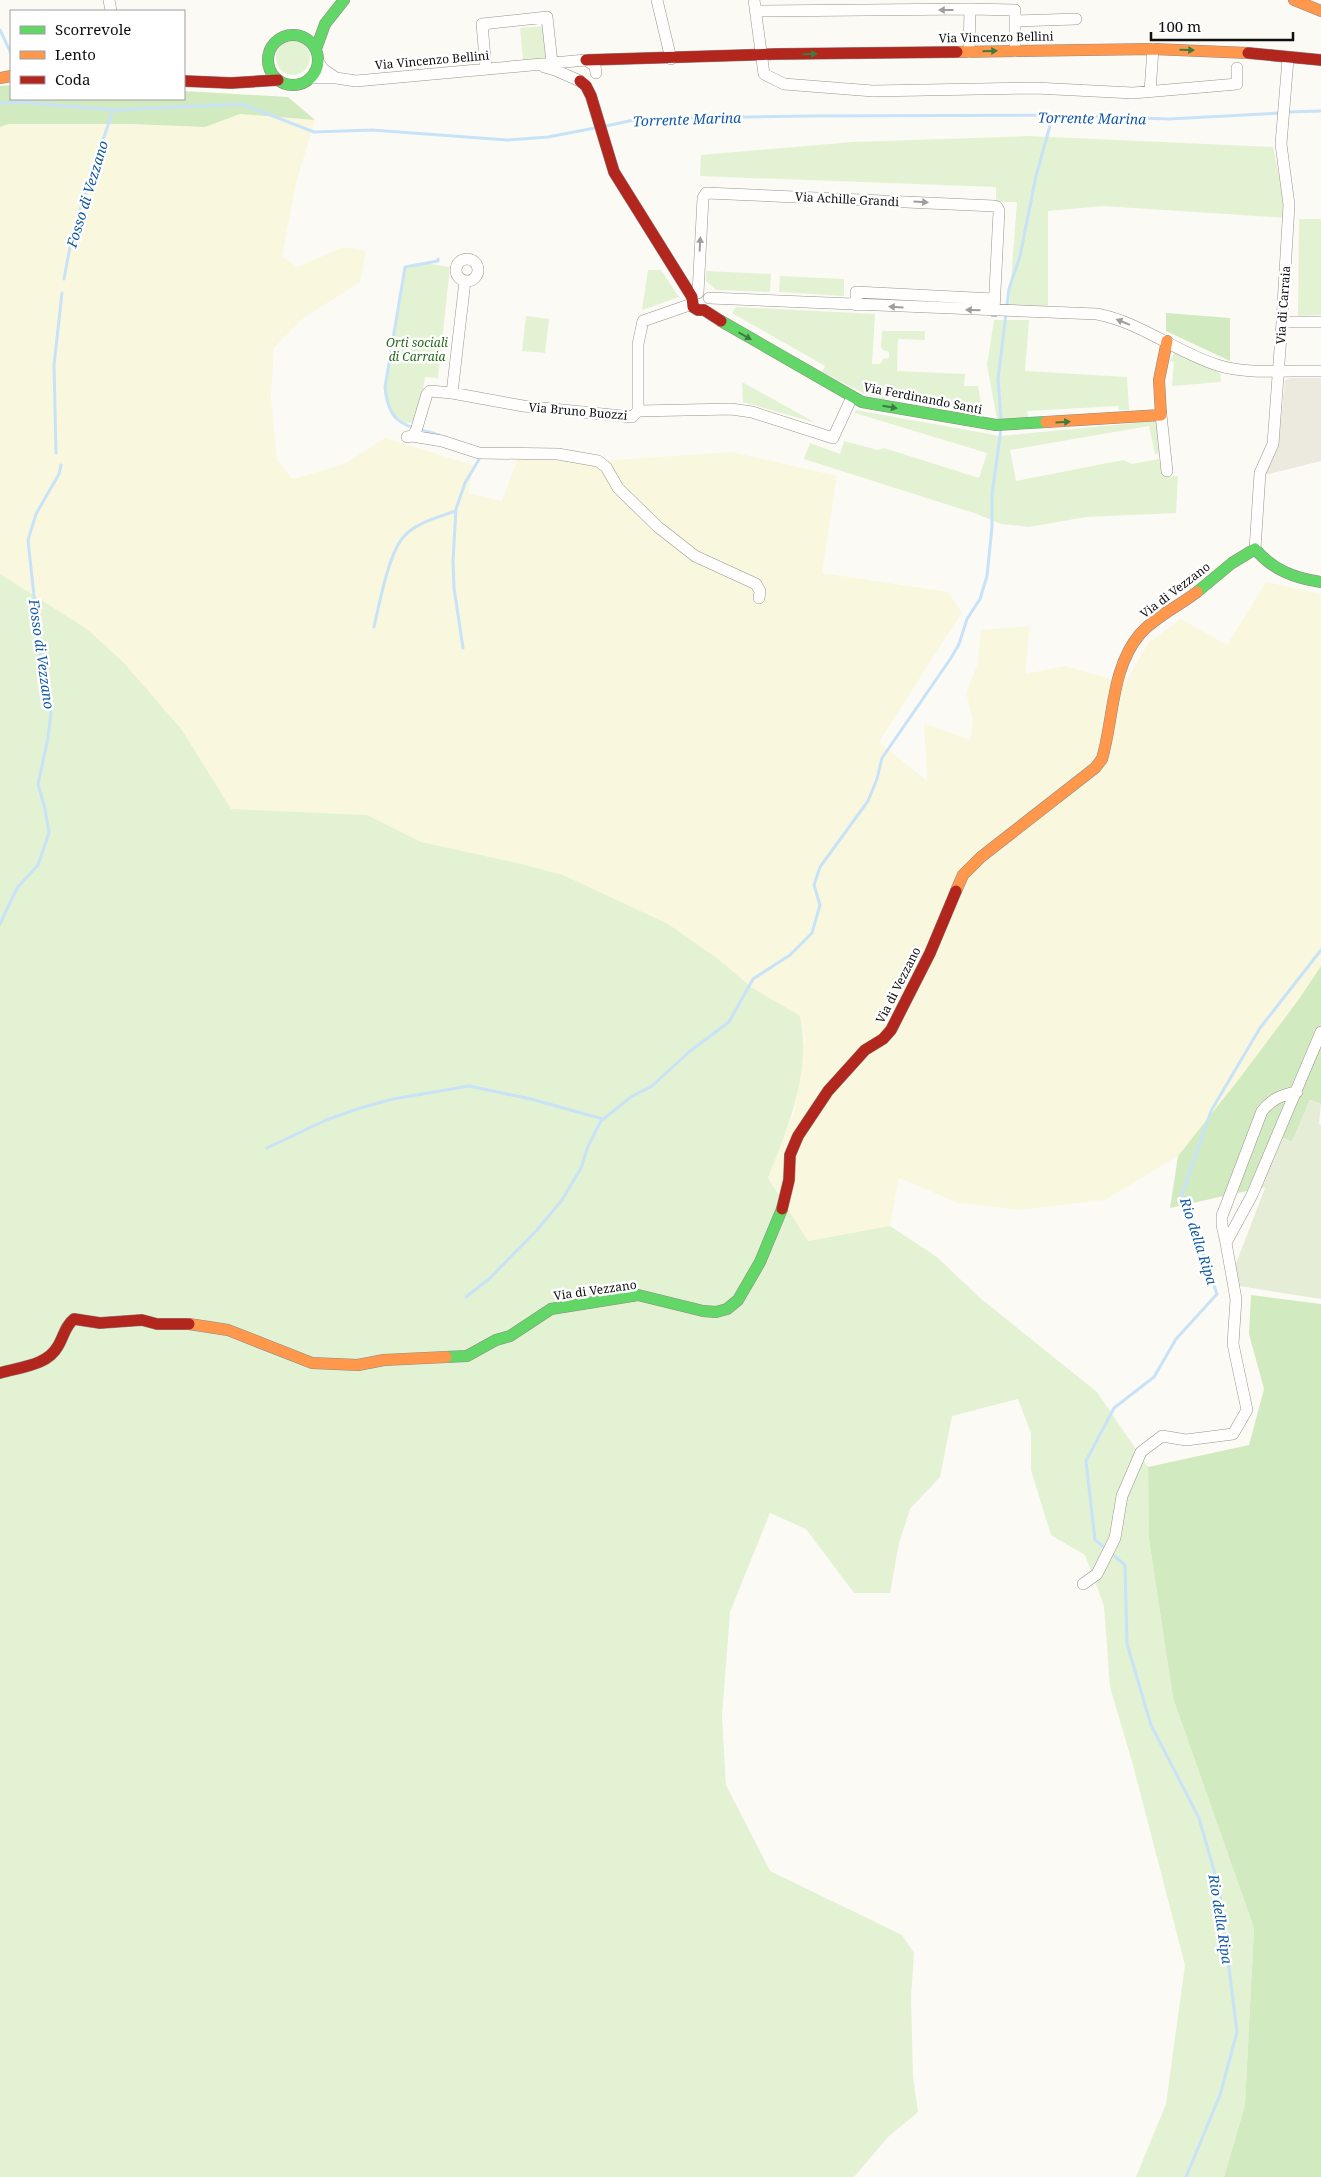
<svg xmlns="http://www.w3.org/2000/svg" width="1321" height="2177" font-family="'Noto Serif',serif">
  <rect width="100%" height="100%" fill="#fcfaf4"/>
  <path fill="#f9f8df" d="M240 114 315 120 296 183 282 256 297 267 344 247 366 251 360 282 304 318 274 348 271 397 277 460 293 479 344 464 385 438 473 465 468 493 502 501 518 458 598 461 732 452 837 476 822 573 948 592 962 612 879 742 927 781 924 723 970 740 973 719 966 693 978 663 981 630 1030 626 1025 674 1065 666 1125 683 1149 642 1181 619 1227 645 1266 582 1321 594V966L1299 999 1239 1079 1178 1156 1105 1200 1020 1210 958 1203 899 1178 890 1226 808 1241 768 1178 795 1109 805 1037 800 1016 751 987 718 959 517 863 421 842 367 815 231 809 182 730 87 629 0 574V127L9 124H130L205 127Z"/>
  <path fill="#e3f2d2" d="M544 26 547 59 523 61 520 28Z
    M276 58a17 17 0 1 1 34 0a17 17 0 1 1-34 0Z
    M1029 136 1273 147 1288 218 1103 206 1048 211V306H1009L1017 202H996V187L700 176 701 155 853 142Z
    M1299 219H1321V315L1298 316Z
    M425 263 450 267 438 378 425 377 420 410 415 421C394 430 386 404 385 389 384 378 389 365 390 355 396 326 401 297 406 268Z
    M648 270H661L679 297 642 310Z
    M706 271 771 274 770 292 716 290 706 281Z
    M780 276 844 279V296L779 292Z
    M736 307 875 314 872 364H880L883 359 889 358V352L883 350 881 347 882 331H925V340L898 339 897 371 965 374 964 386H978L983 415 976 414V408L886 395 885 400 865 394 822 372 825 366 732 313Z
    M526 316 549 319 545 353 522 351Z
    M994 320H1029L1025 371 1127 377 1129 410H1119L1118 406 1027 411 1029 419 997 420 987 365Z
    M1174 352 1220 373 1221 382 1172 386 1174 362 1170 361Z
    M742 382 816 423 743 402Z
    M856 410 1000 436 1156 421 1160 453 1155 454 1149 426 1010 450 1016 481 1123 460 1132 464 1159 459 1164 477 1178 476 1176 513 1086 517 1029 527 1001 524 977 514 804 459 810 443 840 454 844 441 878 450 884 448 979 478 987 453 855 413Z
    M0 574 87 629 124 663 182 730 231 809 367 815 421 842 517 863 563 875 668 924 718 959 751 987 800 1016C812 1070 788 1128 768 1178L808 1241 890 1226 937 1257 980 1298 1097 1392 1148 1467 1149 1539 1173 1698 1254 1928 1245 2105 1224 2177H1136L1166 2104 1185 1965 1133 1765 1110 1687 1104 1606 1085 1555 1051 1535 1031 1470V1433L1018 1399 952 1416 940 1477 910 1509 899 1543 890 1593H854L806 1529 770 1513 730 1612 722 1717 726 1785 770 1871 902 1935 914 1953 911 1996 913 2077 918 2112 888 2137 854 2177H0Z"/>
  <path fill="#d2eac0" d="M11 85V99H184V91L288 97 315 120 240 114 205 127 130 124H9L0 127V86Z
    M1166 313 1230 318V361L1166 331Z
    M1321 966V1104L1310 1100 1292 1142 1281 1137 1265 1187 1170 1208 1178 1156 1239 1079 1299 999Z
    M1251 1295 1321 1304V2177H1224L1245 2105 1254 1928 1173 1698 1149 1539 1148 1467 1249 1445 1264 1389 1249 1334Z"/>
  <path fill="#e6edd7" d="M1310 1100 1321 1104 1319 1124 1321 1125V1299L1239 1286 1235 1266 1265 1188 1262 1186 1281 1137 1292 1142Z"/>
  <path fill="#eceadf" d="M1290 378H1321V461L1265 475 1264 471 1278 448 1285 380Z"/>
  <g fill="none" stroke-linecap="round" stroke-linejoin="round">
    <path stroke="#c8e2f8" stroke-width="3" d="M0 30 11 53
      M0 103 19 102 113 110 242 104 314 132 372 130 507 140 548 137 595 128
      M1287 112 1321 111
      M606 126 638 119 807 116 1053 115 1169 119 1281 113
      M438 259V261L405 267 385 387C389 427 406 425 439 435
      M64 279 73 231 113 110
      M1001 420 998 379 1009 289 1020 256 1036 176 1053 115
      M56 453 54 365 62 293
      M374 627C379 605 388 558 401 540 412 524 438 517 456 511
      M463 648 454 588 453 561 456 509 465 483 481 456
      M0 924 17 888 38 865 49 833 45 809 38 784 48 738 51 712 41 661 28 540 36 514 59 474 61 465
      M267 1148 326 1120 360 1108 393 1099 469 1086 531 1099 603 1119
      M466 1297 490 1278 537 1230 562 1200 581 1168 588 1146 601 1121 631 1097 652 1086 689 1052 729 1022 753 979 790 955 812 933 820 905 814 885 820 867 868 801 877 779 882 758 951 658 959 644 967 619 980 599 987 576 992 527V494L1001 429
      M1104 1547 1095 1540 1086 1461 1114 1408 1154 1377 1176 1339 1217 1294 1182 1194 1211 1111 1260 1028 1321 950
      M1113 1555 1125 1565 1127 1644 1151 1725 1199 1818 1219 1888 1237 2032 1220 2095 1186 2177"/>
    <defs>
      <path id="street" d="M109 0 111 11
        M657 0 671 59
        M754 0 764 74 784 84 873 91 1035 88 1133 93 1237 84V68
        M970 9 1015 10V51
        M756 11 970 9 969 52
        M1015 21 1076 19
        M319 63 323 69 336 78
        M544 67 555 70 580 81
        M486 69 482 24 547 17 552 63
        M311 78H336L356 81 586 60 595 66 596 73
        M1150 91 1153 49
        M456 270a11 11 0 1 1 22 0a11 11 0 1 1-22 0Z
        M698 293 703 198 706 193 994 206 997 207 999 211 994 311
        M709 298 1097 314C1140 322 1176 352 1217 365 1247 375 1289 370 1321 371
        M856 305V292L994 299
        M1282 322H1321
        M452 393 465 281
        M638 411V344L643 321 692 304
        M1161 415 1167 471
        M412 436 442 441 479 453 558 454 598 461 606 467 618 488 658 527 695 556 756 584 760 591 759 598
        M407 437 412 436 416 431 427 394 430 391 452 393 523 406 632 417 638 411 731 409 752 412 833 438 852 397
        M1255 549 1260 473 1273 444 1282 322 1289 205 1281 144 1288 59
        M1226 1243 1222 1225V1216L1262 1111C1272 1099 1281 1095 1297 1092
        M1083 1584 1097 1574 1115 1538 1122 1496 1141 1452 1162 1436 1186 1440 1233 1434 1247 1410 1233 1344 1236 1299 1226 1243 1252 1195 1321 1032"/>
      <path id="fast" d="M268 60a25 25 0 1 1 50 0a25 25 0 1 1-50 0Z
        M316 49 325 24 344 0
        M721 321 862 402 996 425 1046 422
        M1197 592 1232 563 1255 549C1273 570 1294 578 1321 582
        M446 1357 467 1356 496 1340 510 1336 551 1309 638 1295 703 1311 716 1312 727 1309 738 1300 760 1262 782 1209"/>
      <path id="slow" d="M1294 0 1321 11
        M957 52 1153 49 1248 53
        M0 78 11 76
        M1046 422 1161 415 1159 380 1167 341
        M956 891 963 875 981 857 1095 768 1102 759C1114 718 1111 668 1140 634 1155 617 1179 606 1197 592
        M189 1324 228 1330 312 1363 358 1365 384 1360 446 1357"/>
      <path id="jam" d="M1248 53 1321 60
        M586 60 776 54 957 52
        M184 81 231 83 278 80
        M580 81 586 86 591 96 614 172 692 297 693 307 698 310H704L721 321
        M782 1209 789 1180 790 1155 798 1136 828 1091 865 1050 883 1039 891 1030 930 953 956 891
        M0 1373C20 1367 47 1366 58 1346 64 1336 65 1326 74 1319L100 1323 142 1320 157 1324H189"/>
    </defs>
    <use href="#street" stroke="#969592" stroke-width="12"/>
    <use href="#fast" stroke="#8c8b89" stroke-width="12"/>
    <use href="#slow" stroke="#8c8b89" stroke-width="12"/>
    <use href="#jam" stroke="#8c8b89" stroke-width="12"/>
    <use href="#street" stroke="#fffefd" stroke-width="11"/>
    <use href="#fast" stroke="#63d668" stroke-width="11"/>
    <use href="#slow" stroke="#ff974d" stroke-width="11"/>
    <use href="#jam" stroke="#b3261e" stroke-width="11"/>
  </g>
  <defs><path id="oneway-solid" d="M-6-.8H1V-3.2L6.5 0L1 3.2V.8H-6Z" transform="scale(1.25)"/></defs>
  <g fill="#9f9e9e">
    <use href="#oneway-solid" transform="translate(946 10) rotate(180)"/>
    <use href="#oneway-solid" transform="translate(921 202) rotate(3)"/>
    <use href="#oneway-solid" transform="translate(700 244) rotate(-87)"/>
    <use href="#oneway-solid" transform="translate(896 307) rotate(-177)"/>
    <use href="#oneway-solid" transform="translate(973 310) rotate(-178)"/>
    <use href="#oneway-solid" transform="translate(1123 322) rotate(-158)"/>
  </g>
  <g fill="#3d7c40">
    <use href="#oneway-solid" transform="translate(1187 50) rotate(2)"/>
    <use href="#oneway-solid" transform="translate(990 51) rotate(-1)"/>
    <use href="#oneway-solid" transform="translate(810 54) rotate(-1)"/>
    <use href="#oneway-solid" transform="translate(745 336) rotate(30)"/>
    <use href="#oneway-solid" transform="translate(890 407) rotate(10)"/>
    <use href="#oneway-solid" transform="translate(1063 422) rotate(-4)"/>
  </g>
  <g text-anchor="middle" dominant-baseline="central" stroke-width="5" stroke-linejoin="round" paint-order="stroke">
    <g font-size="12" fill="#0f0f0f" stroke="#fff">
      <text transform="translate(996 37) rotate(-1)">Via Vincenzo Bellini</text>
      <text transform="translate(432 60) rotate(-5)">Via Vincenzo Bellini</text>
      <text transform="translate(847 199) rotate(3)">Via Achille Grandi</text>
      <text transform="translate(1283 305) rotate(-86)">Via di Carraia</text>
      <text transform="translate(923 398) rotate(11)">Via Ferdinando Santi</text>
      <text transform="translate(578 411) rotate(5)">Via Bruno Buozzi</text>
      <text transform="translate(1175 590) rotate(-37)">Via di Vezzano</text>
      <text transform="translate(898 985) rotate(-63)">Via di Vezzano</text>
      <text transform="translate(595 1290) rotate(-8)">Via di Vezzano</text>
    </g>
    <g font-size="12" font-style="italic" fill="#246a1b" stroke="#fff">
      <text x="417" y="342">Orti sociali<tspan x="417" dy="14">di Carraia</tspan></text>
    </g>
    <g font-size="14" font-style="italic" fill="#1158a7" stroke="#fff">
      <text transform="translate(1092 118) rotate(1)">Torrente Marina</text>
      <text transform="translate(687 119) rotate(-2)">Torrente Marina</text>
      <text transform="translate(87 194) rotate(-73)">Fosso di Vezzano</text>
      <text transform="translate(42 654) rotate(82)">Fosso di Vezzano</text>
      <text transform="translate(1199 1241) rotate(72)">Rio della Ripa</text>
      <text transform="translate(1221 1919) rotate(81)">Rio della Ripa</text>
    </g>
  </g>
  <rect x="10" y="10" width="175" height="90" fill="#ffffff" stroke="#9f9f9f"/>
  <rect x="20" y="26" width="25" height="8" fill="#63d668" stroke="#9f9f9f"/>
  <text x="55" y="35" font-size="15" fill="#0f0f0f">Scorrevole</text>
  <rect x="20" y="51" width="25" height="8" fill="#ff974d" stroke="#9f9f9f"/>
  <text x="55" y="60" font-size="15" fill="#0f0f0f">Lento</text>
  <rect x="20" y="76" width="25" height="8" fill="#b3261e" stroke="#9f9f9f"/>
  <text x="55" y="85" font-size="15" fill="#0f0f0f">Coda</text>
  <path d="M1151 32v8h142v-8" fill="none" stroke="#0f0f0f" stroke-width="2.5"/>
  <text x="1158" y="32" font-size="15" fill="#0f0f0f" stroke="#ffffff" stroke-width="4" paint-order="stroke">100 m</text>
</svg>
